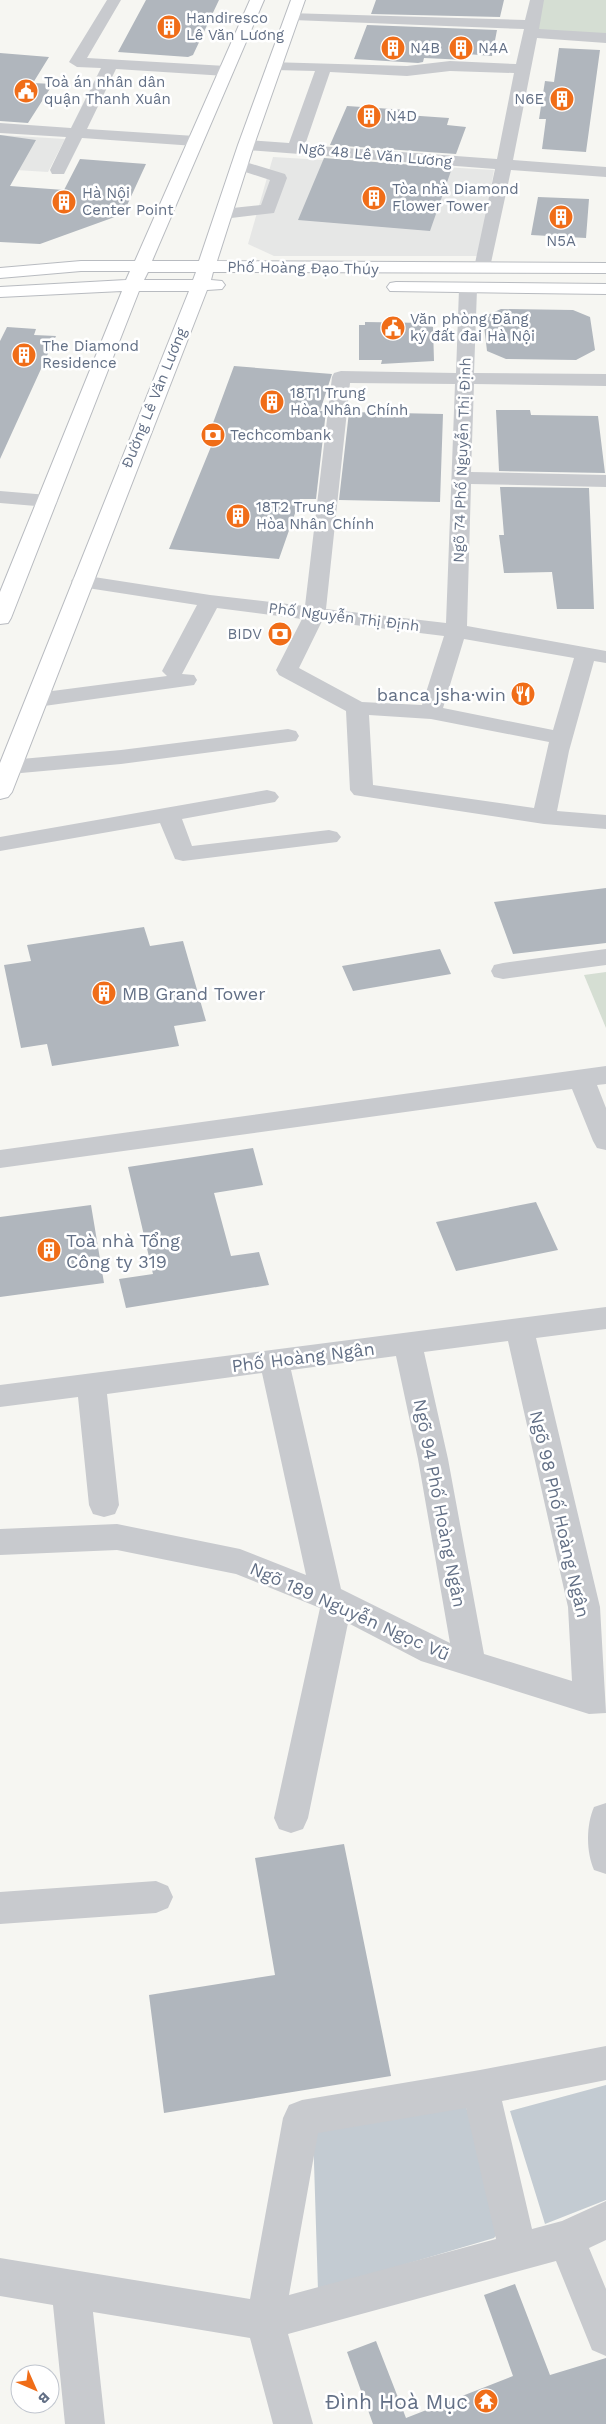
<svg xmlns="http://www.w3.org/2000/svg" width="606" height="2424" font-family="'Work Sans',sans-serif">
  <rect width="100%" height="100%" fill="#f6f6f2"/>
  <path fill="#e6e7e6" d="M0 135 65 139 48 172 0 169Z
    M273 157 494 170 479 256H274L248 244Z"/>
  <path fill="#d5ded3" d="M537 0H606V38L530 33Z
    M606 972V1028L584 975Z"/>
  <path fill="#c3cbd2" d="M606 2085V2200L545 2224 510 2111Z
    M464 2101 505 2225 494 2238 318 2290 313 2131Z"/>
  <path fill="#b0b6bd" d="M146 0H219L193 55 188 57 118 52Z
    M376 0H504L500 17 371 14Z
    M367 25 497 30 492 56 467 54 466 60 424 58 423 62 418 63 354 59Z
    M559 48 600 50 586 152 542 149 546 119H539L545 81 554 82Z
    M0 53 49 57 33 83 53 84 28 123 0 121Z
    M347 106 407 110 406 115 449 118 447 125 466 127 456 154 330 145Z
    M0 135 36 140 10 186 64 190 80 159 146 164 123 214 40 244 0 242Z
    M324 158 452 168 430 231 298 220Z
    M538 197 589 199 586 238 531 235Z
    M501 309 573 310 590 317 595 350 576 360 506 359 487 351 483 317Z
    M365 322 429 323V326L433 327 434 361 381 364 382 360H359V325H365Z
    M7 327 36 329 34 335 56 336 0 459V341Z
    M234 366 332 374 320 411H326L316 499H300L279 559 169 549 217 432 210 431Z
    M496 410H530L531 415 598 416 605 473 499 471Z
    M349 412 443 414 440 502 339 500Z
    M500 487 589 488 594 609H557L552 572 504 573 499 535H504Z
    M606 888V943L513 954 494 902Z
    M144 927 150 946 183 941 206 1021 174 1026 179 1046 52 1066 47 1044 21 1048 4 965 31 961 27 945Z
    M440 949 451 974 353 991 342 966Z
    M253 1148 263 1185 214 1193 231 1256 259 1252 269 1285 126 1308 119 1279 153 1274 128 1167Z
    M536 1202 558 1250 456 1271 436 1222Z
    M91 1205 104 1283 0 1297V1217Z
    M344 1844 391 2076 164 2113 149 1995 275 1975 255 1858Z
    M515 2284 550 2375 606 2358V2424H373L347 2352 376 2341 406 2418 513 2376 484 2295Z"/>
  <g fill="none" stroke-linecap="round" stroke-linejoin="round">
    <defs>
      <path id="major" d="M250 0H264L152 261H199L238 145 291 0H305L254 145 217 261 606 263V273L213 272 211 280 222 281 225 285 222 289 207 290 12 792 8 797 0 799V763L189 291H139L11 618 8 623 0 624V592L122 291 0 297V287L126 280 130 271H81L0 278V268L81 261H135ZM148 272H196L193 280H144Z
        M396 282 606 284V294L390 291 387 287 390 283Z"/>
    </defs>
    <use href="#major" stroke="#b8bbc0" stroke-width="2"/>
    <path fill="#c8cace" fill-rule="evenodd" d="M107 0H121L87 58 226 66 234 71 226 76 116 69 87 129 195 136 203 141 195 146 82 138 64 174H52L50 170 66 137 0 133V123L71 128 101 68 77 67 69 62Z
      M530 0H544L539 29 606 33V43L537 38 513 160 606 167V177L511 170 489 272H477L474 268 495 169 246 150 238 145 246 140 289 143 315 71 274 70 266 65 269 62 407 66 450 61 516 64 524 29 293 20 286 16 288 13 525 20ZM450 71 514 73 497 159 305 145 330 72 407 76Z
      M239 160 285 174 287 178 274 213 223 219 217 218 215 214 217 210 223 209 261 205 270 180 233 168 231 165 233 162Z
      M468 284 474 285 477 289 474 373 606 374V386L474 384 471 472 606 475V487L471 484 467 626 606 651V663L594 661 569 751 557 811 606 815V829L544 824 354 795 350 790 346 711 279 675 276 670 302 619 217 608 182 674 194 675 197 680 194 685 37 707 29 705 26 700 29 695 37 693 167 676 162 671 197 605 81 587 74 585 71 581 74 577 81 575 210 595 305 606 332 377 334 373 341 371 456 373 459 289 462 285ZM350 383 455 384 446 623 326 609ZM322 621 444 636 422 705 362 702 299 668ZM464 639 574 658 553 730 443 708ZM369 715 431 719 549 742 534 808 373 785Z
      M0 491 48 495 55 497 58 501 55 505 48 507 0 503Z
      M288 729 296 731 299 736 296 741 121 764 10 774 0 769 2 762 10 760 121 750Z
      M267 790 275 792 279 797 275 802 182 819 192 846 329 830 337 832 341 837 337 842 183 861 175 859 160 823 0 851V837Z
      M606 949V965L503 979 494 977 491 971 494 965 503 963Z
      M606 1066V1084L597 1085 606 1108V1150L597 1148 593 1141 572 1089 0 1168V1150Z
      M606 1307V1329L536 1338 600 1607 606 1713 589 1714 421 1661 348 1623 308 1818 303 1829 291 1833 279 1829 274 1818 320 1608 236 1574 117 1550 0 1555V1529L117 1524 240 1549 306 1575 262 1373 107 1394 119 1505 115 1514 104 1517 93 1514 89 1505 78 1397 0 1407V1385ZM508 1341 568 1607 572 1681 484 1654 448 1459 424 1352ZM396 1356 418 1459 450 1643 341 1589 291 1370Z
      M606 1803V1874L594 1870C586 1852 586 1825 594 1807Z
      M156 1881 168 1886 173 1897 168 1908 156 1913 0 1924V1892Z
      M606 2046V2080L502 2101 532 2229 562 2221 606 2201V2240L589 2248 606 2289V2356L592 2350 556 2261 288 2334 313 2424H273L250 2338 93 2312 105 2424H65L53 2305 0 2296V2258L250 2299 283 2118 289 2105 302 2100 480 2070ZM466 2108 496 2239 289 2295 318 2133Z"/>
    <use href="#major" fill="#fff" fill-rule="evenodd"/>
  </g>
  <defs>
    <symbol id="building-disc" viewBox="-11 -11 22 22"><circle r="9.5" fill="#f06d18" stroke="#fff"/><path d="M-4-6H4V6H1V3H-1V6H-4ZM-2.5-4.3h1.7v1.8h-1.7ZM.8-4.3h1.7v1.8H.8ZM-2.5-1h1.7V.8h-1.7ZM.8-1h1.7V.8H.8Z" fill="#fff"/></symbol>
    <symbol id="civic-disc" viewBox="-11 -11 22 22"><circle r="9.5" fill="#f06d18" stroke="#fff"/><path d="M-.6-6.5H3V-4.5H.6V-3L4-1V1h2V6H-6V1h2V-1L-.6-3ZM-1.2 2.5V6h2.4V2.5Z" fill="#fff"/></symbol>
    <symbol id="bank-disc" viewBox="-11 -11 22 22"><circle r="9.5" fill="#f06d18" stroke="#fff"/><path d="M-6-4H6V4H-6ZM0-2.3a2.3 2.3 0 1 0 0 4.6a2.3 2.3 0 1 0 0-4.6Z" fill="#fff"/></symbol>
    <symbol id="restaurant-disc" viewBox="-11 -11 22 22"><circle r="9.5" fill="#f06d18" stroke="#fff"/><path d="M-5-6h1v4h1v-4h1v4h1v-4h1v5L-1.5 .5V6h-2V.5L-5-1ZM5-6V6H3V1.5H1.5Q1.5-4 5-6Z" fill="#fff"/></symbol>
    <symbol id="temple-disc" viewBox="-11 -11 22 22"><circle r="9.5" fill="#f06d18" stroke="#fff"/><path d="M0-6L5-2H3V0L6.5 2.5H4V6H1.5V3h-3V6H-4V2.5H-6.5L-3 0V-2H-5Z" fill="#fff"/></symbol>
  </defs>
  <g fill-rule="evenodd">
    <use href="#building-disc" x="155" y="13" width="28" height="28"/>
    <use href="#building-disc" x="379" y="34" width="28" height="28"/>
    <use href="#building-disc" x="447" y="34" width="28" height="28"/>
    <use href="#civic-disc" x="12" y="77" width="28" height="28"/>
    <use href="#building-disc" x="548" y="85" width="28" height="28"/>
    <use href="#building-disc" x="355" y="102" width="28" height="28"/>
    <use href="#building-disc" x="360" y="184" width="28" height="28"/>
    <use href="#building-disc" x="50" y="188" width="28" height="28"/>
    <use href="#building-disc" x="547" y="203" width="28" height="28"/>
    <use href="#civic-disc" x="379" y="314" width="28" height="28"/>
    <use href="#building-disc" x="10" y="341" width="28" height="28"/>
    <use href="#building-disc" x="258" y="388" width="28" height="28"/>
    <use href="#bank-disc" x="199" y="421" width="28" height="28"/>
    <use href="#building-disc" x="224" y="502" width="28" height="28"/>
    <use href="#bank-disc" x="266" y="620" width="28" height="28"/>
    <use href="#restaurant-disc" x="509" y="680" width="28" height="28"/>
    <use href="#building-disc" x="90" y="979" width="28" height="28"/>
    <use href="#building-disc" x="35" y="1236" width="28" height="28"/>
    <use href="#temple-disc" x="472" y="2387" width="28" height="28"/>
  </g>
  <g text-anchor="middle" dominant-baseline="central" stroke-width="5" stroke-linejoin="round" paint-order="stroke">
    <g font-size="15" fill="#637086" stroke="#fff" text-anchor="start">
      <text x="186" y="18">Handiresco<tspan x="186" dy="17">Lê Văn Lương</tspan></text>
      <text x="410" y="48">N4B</text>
      <text x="478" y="48">N4A</text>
      <text x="44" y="82">Toà án nhân dân<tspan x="44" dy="17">quận Thanh Xuân</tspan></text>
      <text x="544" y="99" text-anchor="end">N6E</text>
      <text x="386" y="116">N4D</text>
      <text x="392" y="189">Tòa nhà Diamond<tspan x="392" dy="17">Flower Tower</tspan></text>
      <text x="82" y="193">Hà Nội<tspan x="82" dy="17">Center Point</tspan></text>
      <text x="561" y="241" text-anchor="middle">N5A</text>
      <text x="410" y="319">Văn phòng Đăng<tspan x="410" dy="17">ký đất đai Hà Nội</tspan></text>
      <text x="42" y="346">The Diamond<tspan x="42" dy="17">Residence</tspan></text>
      <text x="290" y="393">18T1 Trung<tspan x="290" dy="17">Hòa Nhân Chính</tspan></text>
      <text x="230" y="435">Techcombank</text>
      <text x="256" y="507">18T2 Trung<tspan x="256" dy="17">Hòa Nhân Chính</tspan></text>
      <text x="262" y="634" text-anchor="end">BIDV</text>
    </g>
    <g font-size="15" fill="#637086" stroke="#fff">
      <text transform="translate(375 155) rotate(5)">Ngõ 48 Lê Văn Lương</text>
      <text transform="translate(303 268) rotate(1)">Phố Hoàng Đạo Thúy</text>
      <text transform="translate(154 398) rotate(-68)">Đường Lê Văn Lương</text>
      <text transform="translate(462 460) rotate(-88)">Ngõ 74 Phố Nguyễn Thị Định</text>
      <text transform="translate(344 617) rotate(7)">Phố Nguyễn Thị Định</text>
    </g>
    <g font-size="18" fill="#637086" stroke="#fff" text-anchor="start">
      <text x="506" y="694" text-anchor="end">banca jsha·win</text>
      <text x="122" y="993">MB Grand Tower</text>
      <text x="66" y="1240">Toà nhà Tổng<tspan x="66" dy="21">Công ty 319</tspan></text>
    </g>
    <g font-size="18" fill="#637086" stroke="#fff">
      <text transform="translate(303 1357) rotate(-7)">Phố Hoàng Ngân</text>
      <text transform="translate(440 1503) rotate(79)">Ngõ 94 Phố Hoàng Ngân</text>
      <text transform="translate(560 1514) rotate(77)">Ngõ 98 Phố Hoàng Ngân</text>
      <text transform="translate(350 1611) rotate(24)">Ngõ 189 Nguyễn Ngọc Vũ</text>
    </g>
    <g font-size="21" fill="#637086" stroke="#fff" text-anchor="end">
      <text x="468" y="2401">Đình Hoà Mục</text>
    </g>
  </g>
  <g transform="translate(35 2389) rotate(135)"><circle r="24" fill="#ffffff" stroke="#c1c6cf"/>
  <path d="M0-4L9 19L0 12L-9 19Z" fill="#f06d18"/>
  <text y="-8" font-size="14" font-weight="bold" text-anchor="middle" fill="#637086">B</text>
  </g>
</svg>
